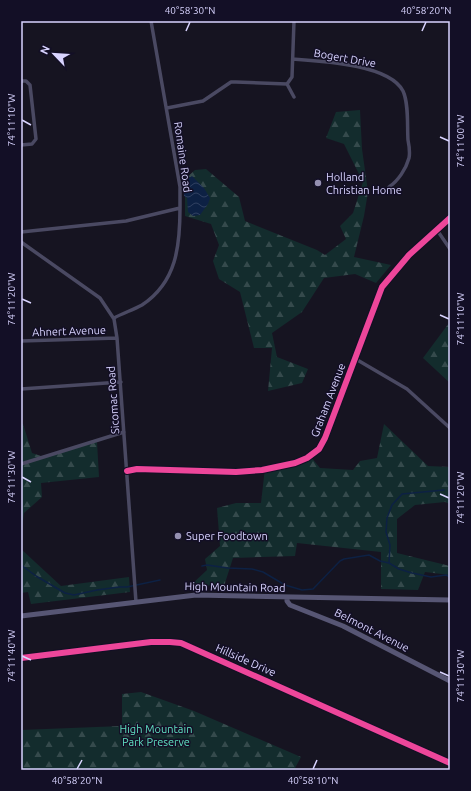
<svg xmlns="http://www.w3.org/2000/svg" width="471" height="791" font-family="Ubuntu,sans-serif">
  <defs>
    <pattern id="forest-firs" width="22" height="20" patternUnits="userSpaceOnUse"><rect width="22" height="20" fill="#132c2d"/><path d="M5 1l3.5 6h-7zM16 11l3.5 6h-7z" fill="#354a4c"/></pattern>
    <pattern id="water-waves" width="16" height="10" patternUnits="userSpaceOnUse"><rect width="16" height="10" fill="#0d2144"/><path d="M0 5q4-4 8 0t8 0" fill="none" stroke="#304060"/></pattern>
  </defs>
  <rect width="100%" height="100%" fill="#161421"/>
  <path fill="url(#forest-firs)" d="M360 110 362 149 368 192 364 216 354 257 391 265 376 283 355 274 324 278 302 312 272 333 277 357 308 369 302 383 268 391 272 348H254L240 292 219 279 213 261 219 245 211 224 185 216V179L195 170 206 169 239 197 245 221 317 250 325 255 346 239 340 226 353 213 363 182 344 144 326 138 336 112Z
    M449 323 450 325V383L423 358Z
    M21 424H23L32 453 44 457 97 442 99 477 41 483 42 497 24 513 21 535Z
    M384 424 428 466 450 467V504L445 502 415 505 397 519V553L450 566V575L425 572 418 590 381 589V552L297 543 295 556 233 558 224 586 191 585 207 570 205 559 220 546 217 508 236 503H261L265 468 311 457 320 468 353 470 360 461 377 458Z
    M21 549 61 586 129 577 130 592 31 604 28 592 21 593Z
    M141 692 194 711 301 757 294 770H21V730L122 726V694Z"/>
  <path fill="url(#water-waves)" d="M192 176 204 188 210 198 208 204 200 215 193 216 188 212 187 198 184 196V193L188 192V179Z"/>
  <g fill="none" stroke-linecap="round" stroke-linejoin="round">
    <path stroke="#0d2144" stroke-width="1.5" d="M389 563 390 545 386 532 387 518 392 505 402 494 444 490
      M21 565 36 576 65 593 74 595 97 590 119 587H127L160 580
      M202 566 207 565 228 568 252 569 263 572 285 585 302 590 313 589 340 561 344 559 369 555 380 561 389 563 399 569 412 573 431 577 446 575 450 577"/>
    <path stroke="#4a4962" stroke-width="3.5" d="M294 21 292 77 287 84 294 97
      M293 59C320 61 389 64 403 91 409 104 407 126 408 140 409 145 410 153 409 158 406 169 398 181 389 187
      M21 81H26L30 85 36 139 32 144 21 145
      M167 108 203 101 231 82H236L287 84
      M437 230 450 249
      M21 232 126 221 180 208V187L151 21
      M21 242 100 298 114 319 117 338 136 602
      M114 318C123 313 133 310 142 305 177 282 180 245 180 208
      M21 341 117 338
      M354 358 407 389 450 428
      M21 389 121 382
      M21 464 124 432
      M127 471 137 469 236 472 262 470 295 463 307 458 319 449 325 438 382 287 409 255 450 218
      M21 658 151 642H170L181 643 450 763"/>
    <path stroke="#575674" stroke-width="5" d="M287 597V601L290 605 343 626 450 681
      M21 616 196 595 450 600"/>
    <defs>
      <path id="cycleway" d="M127 471 137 469 236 472 262 470 295 463 307 458 319 449 325 438 382 287 409 255 450 218
        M21 658 151 642H170L181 643 450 763"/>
    </defs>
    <use href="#cycleway" stroke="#130f26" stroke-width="8"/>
    <use href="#cycleway" stroke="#ed469a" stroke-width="6"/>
  </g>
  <path fill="none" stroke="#d9d4ff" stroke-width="1.5" d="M186 31 190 22M422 31 426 22M22 120 31 125M440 137 449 141M22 299 31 303M440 315 449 319M22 477 31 482M440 494 449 498M22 656 31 660M440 672 449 676M77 769 82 760M313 769 317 760"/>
  <g fill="#9591b1" stroke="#130f26" stroke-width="1.5">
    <circle cx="318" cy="183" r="4"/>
    <circle cx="178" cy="536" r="4"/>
  </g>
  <g text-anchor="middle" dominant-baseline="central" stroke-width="3" stroke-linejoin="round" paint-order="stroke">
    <g font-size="11" fill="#d9d4ff" stroke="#130f26">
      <text transform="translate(345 58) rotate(10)">Bogert Drive</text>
      <text transform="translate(183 157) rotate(82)">Romaine Road</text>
      <text transform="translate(69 331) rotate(-2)">Ahnert Avenue</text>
      <text transform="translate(113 400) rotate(-94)">Sicomac Road</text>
      <text transform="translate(328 400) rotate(-69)">Graham Avenue</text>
      <text transform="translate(235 587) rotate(1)">High Mountain Road</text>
      <text transform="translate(372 630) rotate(27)">Belmont Avenue</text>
      <text transform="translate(246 660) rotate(24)">Hillside Drive</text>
    </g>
    <g font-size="11" fill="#d9d4ff" stroke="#130f26" text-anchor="start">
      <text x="326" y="177">Holland<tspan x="326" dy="13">Christian Home</tspan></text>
      <text x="186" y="536">Super Foodtown</text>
    </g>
    <g font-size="11" fill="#5fe0c0" stroke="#130f26">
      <text x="156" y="729">High Mountain<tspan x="156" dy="13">Park Preserve</tspan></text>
    </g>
  </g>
  <rect width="471" height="791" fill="none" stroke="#130f26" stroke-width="44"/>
  <g transform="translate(54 54) rotate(295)" stroke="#130f26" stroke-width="3" paint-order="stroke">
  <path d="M0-3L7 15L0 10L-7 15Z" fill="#d9d4ff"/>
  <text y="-6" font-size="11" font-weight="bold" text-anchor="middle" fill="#d9d4ff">N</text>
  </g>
  <rect x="22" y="22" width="427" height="747" fill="none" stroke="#d9d4ff" stroke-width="1.5"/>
  <g font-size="10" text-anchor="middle" fill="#d9d4ff">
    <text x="190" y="14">40°58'30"N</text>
    <text x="426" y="14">40°58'20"N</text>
    <text transform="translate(11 120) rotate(-90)" y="4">74°11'10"W</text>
    <text transform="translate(460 141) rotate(-90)" y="4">74°11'00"W</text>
    <text transform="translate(11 299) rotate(-90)" y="4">74°11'20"W</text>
    <text transform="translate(460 319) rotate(-90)" y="4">74°11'10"W</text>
    <text transform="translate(11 477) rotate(-90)" y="4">74°11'30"W</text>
    <text transform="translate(460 498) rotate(-90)" y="4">74°11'20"W</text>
    <text transform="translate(11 656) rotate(-90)" y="4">74°11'40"W</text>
    <text transform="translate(460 676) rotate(-90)" y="4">74°11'30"W</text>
    <text x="77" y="784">40°58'20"N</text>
    <text x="313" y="784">40°58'10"N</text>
  </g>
</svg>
